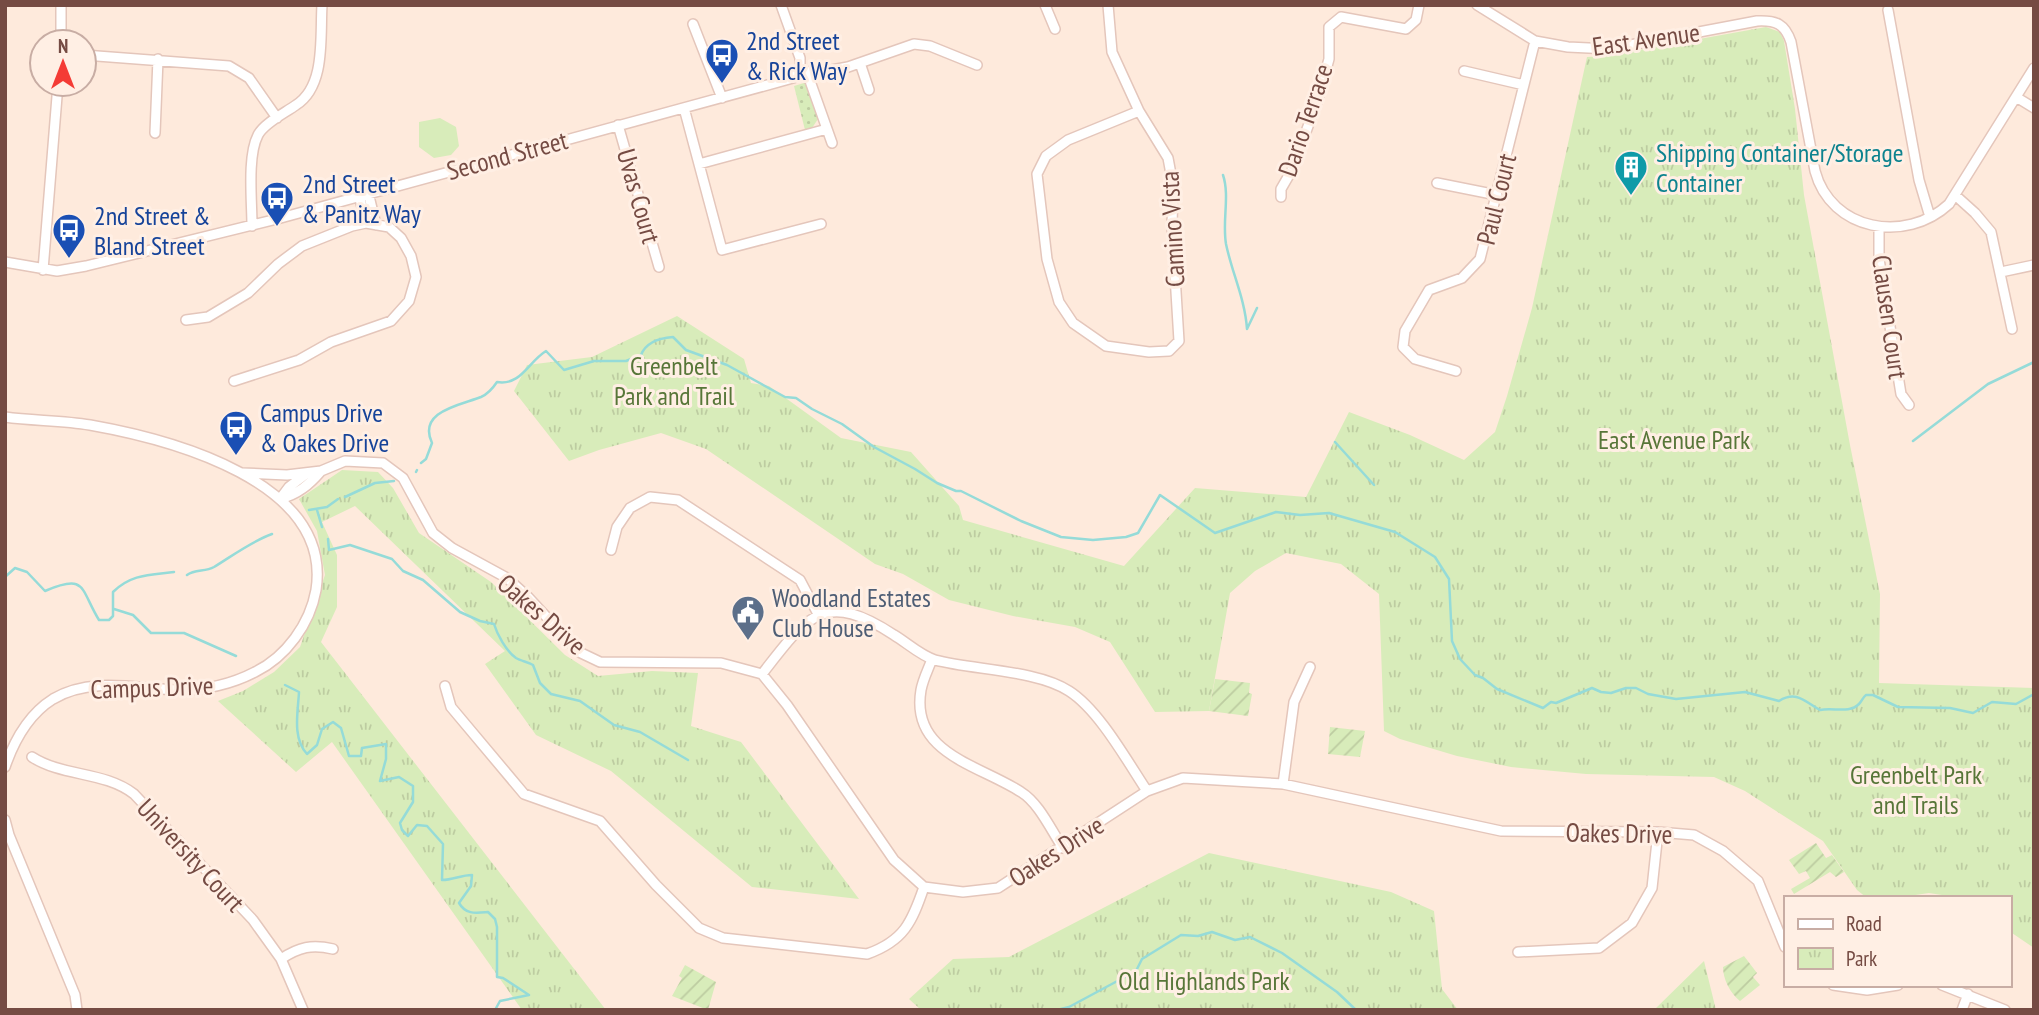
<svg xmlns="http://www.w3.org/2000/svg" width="2039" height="1015" font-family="'PT Sans Narrow',sans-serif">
  <defs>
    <pattern id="grass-dots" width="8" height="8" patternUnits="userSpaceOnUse" patternTransform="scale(1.75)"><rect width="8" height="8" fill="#d8ecba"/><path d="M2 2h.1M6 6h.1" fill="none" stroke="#bdcca1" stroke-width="1.8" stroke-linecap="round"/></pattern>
    <pattern id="park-tufts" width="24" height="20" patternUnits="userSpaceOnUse" patternTransform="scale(1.75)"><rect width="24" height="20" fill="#d8ecba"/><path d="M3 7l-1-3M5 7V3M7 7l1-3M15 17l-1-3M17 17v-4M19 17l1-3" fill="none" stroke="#bdcca1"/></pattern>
    <pattern id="garden-furrows" width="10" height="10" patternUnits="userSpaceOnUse" patternTransform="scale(1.75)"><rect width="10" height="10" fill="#d8ecba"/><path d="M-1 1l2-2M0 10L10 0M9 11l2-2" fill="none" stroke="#bdcca1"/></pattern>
  </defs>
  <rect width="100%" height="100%" fill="#feeadc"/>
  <path fill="url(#grass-dots)" d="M804 83 807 85 818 119 812 128 805 130 794 86Z"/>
  <path fill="url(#park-tufts)" d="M1766 27 1780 32 1784 41 1795 109 1804 195 1850 445 1880 594 1879 683 2034 688V948L2009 931V898H1961L1929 893 1895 898H1867L1857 890 1823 841 1745 791 1714 777 1586 774 1511 767 1457 756 1400 739 1384 731 1379 594 1341 564 1286 553 1255 571 1230 593 1209 711 1155 712 1110 642 1075 627 1013 616 949 600 903 574 875 564 706 449 661 433 599 450 569 461 514 391 527 365 592 357 677 316 744 359 751 383 769 386 841 438 911 452 959 506 963 520 1124 566 1195 488 1306 497 1349 412 1410 435 1464 460 1495 432 1507 396 1532 308 1587 57 1605 56Z
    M342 470 378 472 393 488 419 533 491 582 565 655 598 676 652 671 698 673 691 726 741 742 859 899 752 887 611 771 536 735 485 664 505 651 355 506 322 522 337 555V607L321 642 606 1010H522L332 742 296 772 218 701 243 691 274 672 300 647 325 575 317 531 299 499Z
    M1209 853 1391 892 1434 911 1442 989 1458 1010H921L909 999 953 959 1009 957Z
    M1704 961 1716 1010H1654L1655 1009Z"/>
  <path fill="url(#garden-furrows)" d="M1215 679 1250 683 1249 693 1252 694 1248 716 1209 711Z
    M1330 727 1365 731 1360 757 1328 754Z
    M1816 843 1826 858 1832 855 1844 872 1836 877 1830 872 1794 894 1791 889 1810 878 1806 871 1799 874 1789 860Z
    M1744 956 1757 973 1753 977 1760 985 1740 1001C1730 993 1723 979 1723 967Z
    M685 965 716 982 708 1010 672 996 682 978 679 976Z"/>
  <path fill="#d8ecba" d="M440 118 456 127 459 146 451 155 434 158 419 147V122Z"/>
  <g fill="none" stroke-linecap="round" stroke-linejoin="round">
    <path stroke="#95dbd8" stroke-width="2.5" d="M1223 175C1230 196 1222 221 1226 244 1232 273 1245 299 1247 329L1257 308
      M1913 441 1988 384 2034 362
      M1335 442 1374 485
      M421 463 426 459 432 443C417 411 461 405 481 397 488 394 493 388 497 382 521 386 528 362 546 351L564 370 594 361H626L641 355C646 342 660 338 673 337L686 350 727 365 785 397 796 398 812 409 842 424 874 447 915 469 937 483 956 491H961L1021 521 1061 537 1093 540 1126 537 1138 533 1160 495 1215 533 1276 512 1300 515 1329 513 1395 532 1435 557 1449 579 1452 641 1460 659 1475 675 1483 678 1497 689 1543 708 1551 702 1556 703 1592 688 1601 692 1611 693 1626 688H1636L1648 694 1676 699 1745 692 1779 701C1797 690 1805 702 1820 710 1833 707 1849 714 1859 704 1862 701 1863 697 1866 695H1873L1898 707 1950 708 1973 713 1992 702 2016 704 2034 694
      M416 472 417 470
      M345 497 375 483 394 481
      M309 510 327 507 338 499
      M317 510 322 527
      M328 539 329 550 350 545 392 559 403 571 423 580 460 612 480 621 494 624C497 634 506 651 516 658 521 661 528 662 533 665L540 683 551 694 580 701 614 725 640 732 688 760
      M187 575C195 569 205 572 214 567 232 556 252 541 272 534
      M5 577 15 568 27 572 45 591C87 573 80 589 99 620H109L113 616V592C131 574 150 575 174 572
      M114 609 133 615 151 633H184L236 656
      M285 685 299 692C298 712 292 738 307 754L317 745 322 729 333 722 341 728 349 756H361L362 748 386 744V759L380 781 399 777 413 786V802L400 823 402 830 408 836 417 825 427 826 443 844 442 880C453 880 461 875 472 875L471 886 459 903C466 915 476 913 488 912L495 919 497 927V977L503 978 529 995 500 1001 495 1010
      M1057 1010 1069 1007 1136 971 1142 959 1181 935 1198 936 1212 932 1235 940 1250 937 1282 953 1337 992 1356 1010"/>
    <defs>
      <path id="minor" d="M781 5 800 58V70L810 81 832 143
        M1045 5 1055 29
        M1108 5 1112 52 1139 111 1168 158 1173 185 1172 226 1179 341 1169 351 1149 352 1106 346 1073 323 1059 302 1047 259 1037 174 1046 156 1068 140 1139 111
        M1477 5 1535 41 1568 47 1609 49 1757 21C1776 20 1785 24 1791 42L1815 171C1831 231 1906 244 1949 204L2034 68
        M1888 10 1919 180 1930 217
        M693 24 722 98
        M61 42V5
        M84 55 229 66 249 78 277 118
        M860 63 869 90
        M800 70 815 73 848 67 914 44 930 46 977 65
        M1464 71 1524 85
        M2016 97 2034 108
        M684 108 722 250 821 224
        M618 125 659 267
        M155 133 158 59
        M699 164 827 129
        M1437 183 1497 195
        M368 192 376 225
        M359 195 366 223
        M1955 195 1975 213 1991 232 2012 329
        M1281 197V189L1292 170 1318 99 1329 59V27L1341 17 1406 29 1416 20 1419 5
        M252 226C252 201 247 156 258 135 264 123 285 113 296 105 326 86 320 37 322 5
        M1879 227V259L1901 394 1909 405
        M5 262 57 271 86 266 277 219 793 78 800 70
        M43 270 58 84
        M2001 272 2034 265
        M186 320 208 317 248 293 278 264 302 246 352 226 366 223 389 227 401 238 411 256 416 277 409 301 391 321 331 342 299 360 234 381
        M1456 371 1415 359 1403 347 1405 331 1429 290 1462 278 1480 259 1535 41
        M5 417C33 421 62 420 90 425 169 439 333 481 316 590 310 624 286 657 255 672 232 684 205 690 178 690 137 689 92 676 53 699 29 714 14 741 5 767
        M242 473 287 475 321 471 345 461 383 463 403 478 433 533 452 548 507 578 528 597 579 652 600 662 721 663 762 674 787 705 894 860 924 887 963 892 998 888 1147 791 1183 778 1283 784 1501 831 1658 832 1694 835 1723 851 1758 881 1785 947
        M280 499C298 494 309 485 321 471
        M280 499 289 487 306 474
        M611 550 617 527 630 508 650 497 678 500 800 580 818 614
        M932 659C928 670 923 679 921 690 910 754 980 765 1021 792 1039 803 1051 830 1063 848
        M762 674C806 618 823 588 894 635 906 642 921 656 935 660 973 670 1037 670 1069 691 1099 710 1127 761 1147 791
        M445 686 451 707 524 794 600 821 656 885 699 928 723 938 867 954C904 941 912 922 924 887
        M32 757C63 777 104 771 134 794L253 920 281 959 303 1010
        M1283 784 1294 702 1310 667
        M5 820 9 835 75 995 77 1010
        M1518 952 1599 948 1632 923 1652 888 1658 832
        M281 959C299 947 312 944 333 949
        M1833 985 1867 990 1898 985
        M1942 985 2005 1010
        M1962 1010 1968 994"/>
    </defs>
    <use href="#minor" stroke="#e4c6bb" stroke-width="12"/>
    <use href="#minor" stroke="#fff" stroke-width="9"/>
  </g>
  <defs>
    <symbol id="bus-pin" viewBox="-11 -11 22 30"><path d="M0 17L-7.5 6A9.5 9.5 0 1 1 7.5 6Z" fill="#1a4fb4" stroke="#ffefe4"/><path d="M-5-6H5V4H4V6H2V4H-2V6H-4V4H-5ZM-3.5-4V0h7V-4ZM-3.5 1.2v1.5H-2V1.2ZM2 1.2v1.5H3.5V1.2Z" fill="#fff"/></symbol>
    <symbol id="building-pin" viewBox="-11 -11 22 30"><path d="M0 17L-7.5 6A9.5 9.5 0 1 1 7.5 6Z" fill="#0f9aa8" stroke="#ffefe4"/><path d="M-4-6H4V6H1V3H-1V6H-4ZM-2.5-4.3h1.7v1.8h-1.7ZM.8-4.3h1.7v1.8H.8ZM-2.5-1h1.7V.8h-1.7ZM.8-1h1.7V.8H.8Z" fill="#fff"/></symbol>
    <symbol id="civic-pin" viewBox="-11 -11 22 30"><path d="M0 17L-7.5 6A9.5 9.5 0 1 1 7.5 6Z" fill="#5c6f8a" stroke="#ffefe4"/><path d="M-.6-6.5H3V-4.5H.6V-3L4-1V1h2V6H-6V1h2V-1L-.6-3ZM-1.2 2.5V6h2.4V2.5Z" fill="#fff"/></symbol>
  </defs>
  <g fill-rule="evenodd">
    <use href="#bus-pin" x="703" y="36" width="38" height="52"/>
    <use href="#building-pin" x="1612" y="148" width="38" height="52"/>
    <use href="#bus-pin" x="258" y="179" width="38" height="52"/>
    <use href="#bus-pin" x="50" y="211" width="38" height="52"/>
    <use href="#bus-pin" x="217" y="408" width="38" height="52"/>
    <use href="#civic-pin" x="729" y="593" width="38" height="52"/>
  </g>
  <g text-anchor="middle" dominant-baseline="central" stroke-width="6" stroke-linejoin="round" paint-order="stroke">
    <g font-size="26" fill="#754b43" stroke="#ffefe4">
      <text transform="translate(1646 39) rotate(-8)">East Avenue</text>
      <text transform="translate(1305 120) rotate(-71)">Dario Terrace</text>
      <text transform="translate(507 155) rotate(-15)">Second Street</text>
      <text transform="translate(639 196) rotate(74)">Uvas Court</text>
      <text transform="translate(1496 199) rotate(-76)">Paul Court</text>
      <text transform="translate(1172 229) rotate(-93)">Camino Vista</text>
      <text transform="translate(1890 317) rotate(82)">Clausen Court</text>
      <text transform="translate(542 614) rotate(41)">Oakes Drive</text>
      <text transform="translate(152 687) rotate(-2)">Campus Drive</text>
      <text transform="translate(1619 833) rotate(1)">Oakes Drive</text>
      <text transform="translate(1056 851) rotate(-33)">Oakes Drive</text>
      <text transform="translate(191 855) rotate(47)">University Court</text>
    </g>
    <g font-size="26" fill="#164399" stroke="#ffefe4" text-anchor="start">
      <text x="746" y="40">2nd Street<tspan x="746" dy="30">&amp; Rick Way</tspan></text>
      <text x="302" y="183">2nd Street<tspan x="302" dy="30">&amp; Panitz Way</tspan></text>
      <text x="94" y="215">2nd Street &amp;<tspan x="94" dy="30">Bland Street</tspan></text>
      <text x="260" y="412">Campus Drive<tspan x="260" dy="30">&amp; Oakes Drive</tspan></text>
    </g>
    <g font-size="26" fill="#0d838f" stroke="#ffefe4" text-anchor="start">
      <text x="1656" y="152">Shipping Container/Storage<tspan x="1656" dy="30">Container</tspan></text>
    </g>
    <g font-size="26" fill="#577638" stroke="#ffefe4">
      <text x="674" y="365">Greenbelt<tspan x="674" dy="30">Park and Trail</tspan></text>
      <text x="1674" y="439">East Avenue Park</text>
      <text x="1916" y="774">Greenbelt Park<tspan x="1916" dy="30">and Trails</tspan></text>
      <text x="1204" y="980">Old Highlands Park</text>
    </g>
    <g font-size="26" fill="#4e5e75" stroke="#ffefe4" text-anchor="start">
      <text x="772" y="597">Woodland Estates<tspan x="772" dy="30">Club House</tspan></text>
    </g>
  </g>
  <rect width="2039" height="1015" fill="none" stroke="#754b43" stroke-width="14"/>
  <rect x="1784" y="896" width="228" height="91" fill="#ffefe4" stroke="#c8ada4" stroke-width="2"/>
  <rect x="1798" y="919" width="35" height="10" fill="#ffffff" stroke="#c8ada4" stroke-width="2"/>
  <text x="1846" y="931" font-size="21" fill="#754b43">Road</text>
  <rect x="1798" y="948" width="35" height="21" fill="url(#park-tufts)" stroke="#c8ada4" stroke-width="2"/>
  <text x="1846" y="966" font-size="21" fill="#754b43">Park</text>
  <g transform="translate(63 63)"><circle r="33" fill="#ffefe4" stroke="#c8ada4" stroke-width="2"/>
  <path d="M0-5L12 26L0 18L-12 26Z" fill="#f43b35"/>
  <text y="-10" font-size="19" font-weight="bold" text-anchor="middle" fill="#754b43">N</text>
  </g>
</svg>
